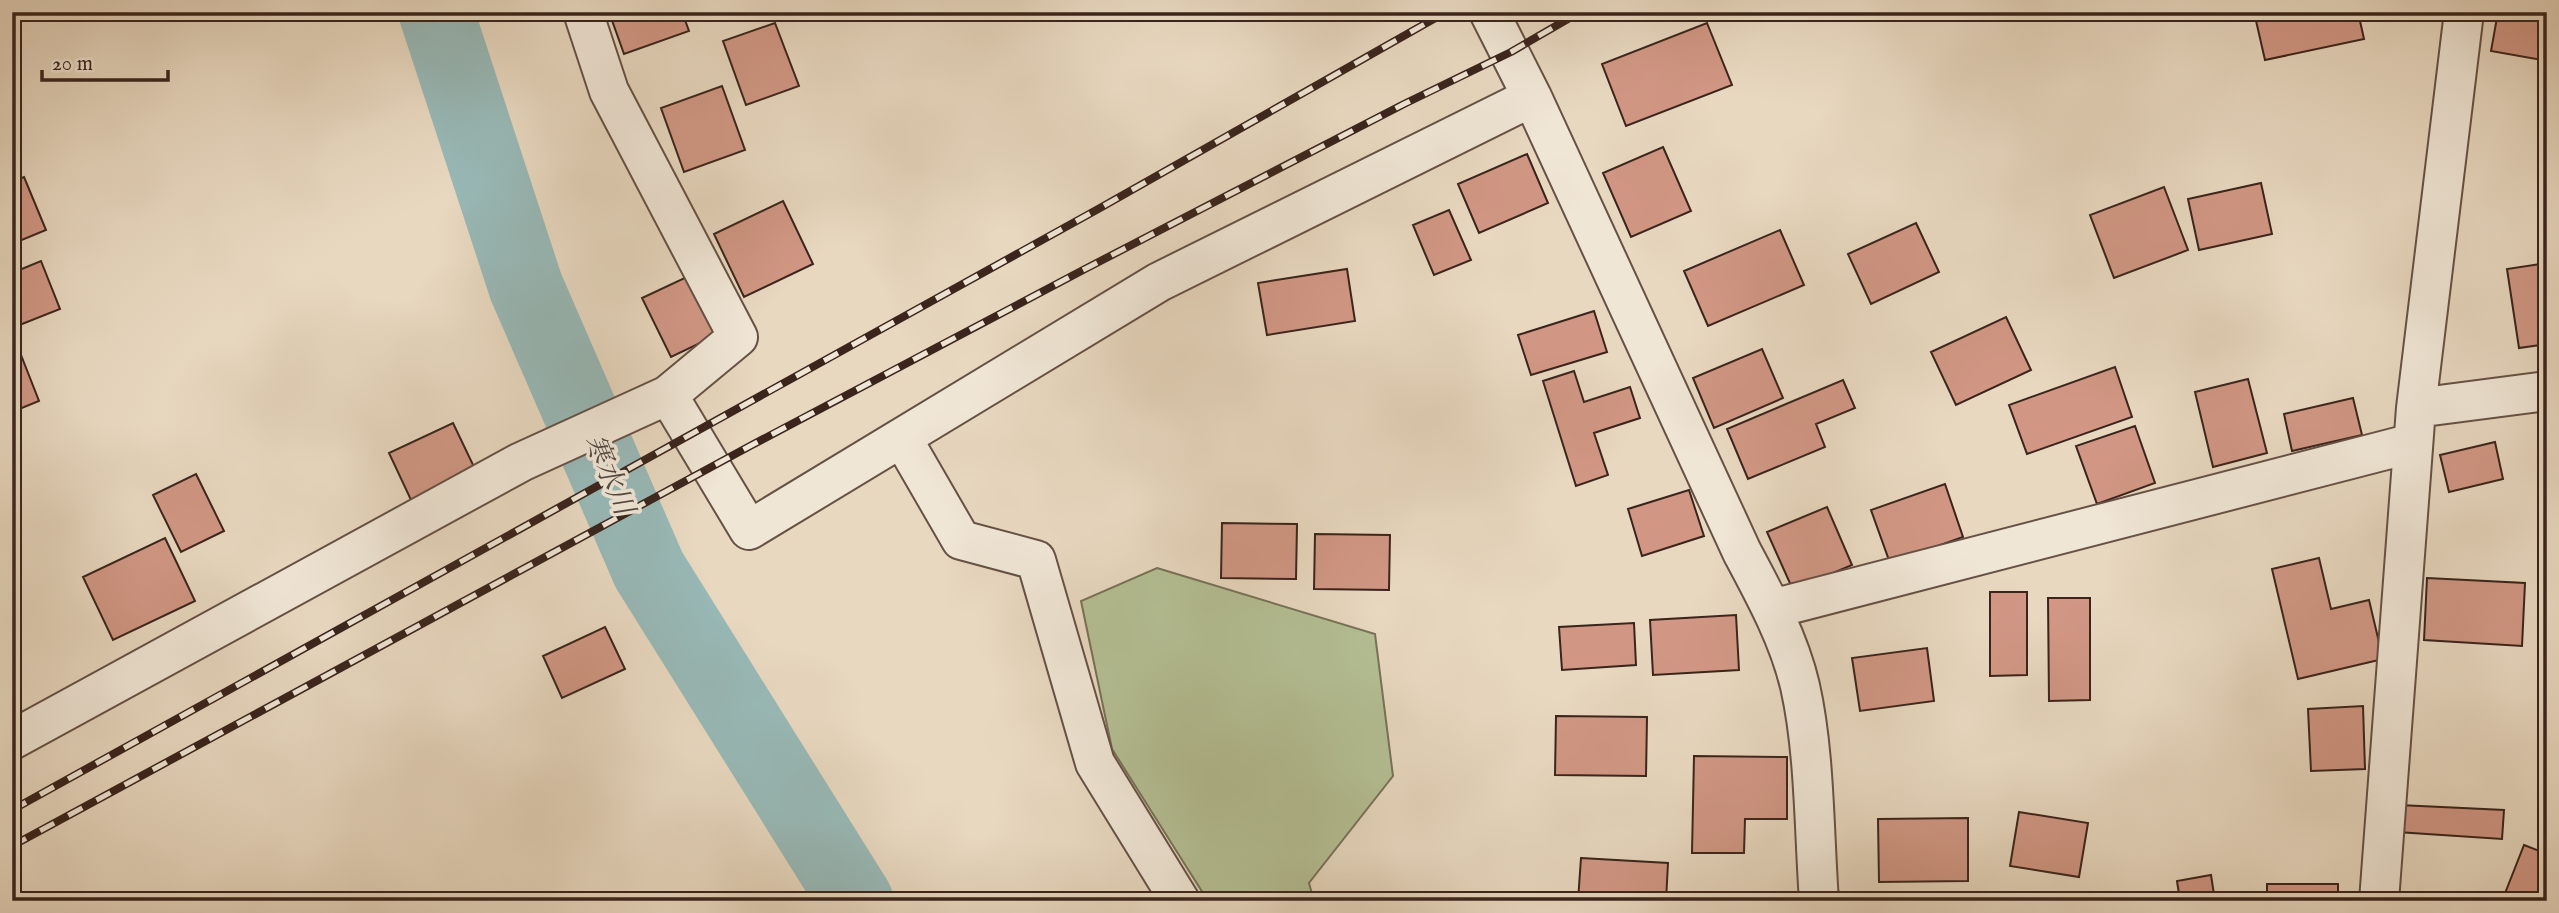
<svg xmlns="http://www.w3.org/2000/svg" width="2559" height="913" font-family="'IM FELL English','Noto Serif JP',serif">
  <rect width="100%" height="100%" fill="#e8d8c0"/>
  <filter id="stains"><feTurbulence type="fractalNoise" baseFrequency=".00286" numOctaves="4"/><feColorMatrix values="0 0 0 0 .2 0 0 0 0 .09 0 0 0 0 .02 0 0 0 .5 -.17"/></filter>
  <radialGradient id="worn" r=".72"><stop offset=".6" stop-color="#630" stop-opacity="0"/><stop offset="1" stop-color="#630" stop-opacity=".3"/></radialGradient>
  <path fill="#b4bf94" stroke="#777258" stroke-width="2" d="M1157 568 1375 634 1393 776 1309 883 1314 901H1208L1112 749 1081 601Z"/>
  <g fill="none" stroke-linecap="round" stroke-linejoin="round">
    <path stroke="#98b9b7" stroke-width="75" d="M436 12 526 287 649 570 856 901"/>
  </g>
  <path fill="#d19784" stroke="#3a241c" stroke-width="2" d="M609 12H682L689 31 624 54Z
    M2254 12H2358L2364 39 2265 60Z
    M2386 12H2448V16L2386 20Z
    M2498 12H2547V61L2491 51Z
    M775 23 799 86 746 105 723 41Z
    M1707 23 1732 85 1626 126 1602 64Z
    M722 86 745 150 684 172 661 108Z
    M1663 147 1691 211 1631 237 1603 173Z
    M1527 154 1548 203 1479 233 1458 184Z
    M24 177 46 230 12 244V182Z
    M2261 183 2272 234 2199 250 2188 199Z
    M2164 187 2188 250 2114 278 2090 215Z
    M783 201 813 264 744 297 714 234Z
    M1449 210 1471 260 1434 275 1413 225Z
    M1916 223 1939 272 1871 304 1848 254Z
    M1780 230 1804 285 1708 326 1684 271Z
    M41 261 60 309 12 328V273Z
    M2547 263V344L2519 348 2507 269Z
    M1347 269 1355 321 1267 335 1258 283Z
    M691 275 719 334 671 357 642 298Z
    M1594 311 1607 352 1531 375 1518 335Z
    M2006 317 2031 370 1956 405 1931 352Z
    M1762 349 1783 398 1714 428 1693 378Z
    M21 355 39 401 12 412V359Z
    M2115 367 2132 417 2027 454 2009 405Z
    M1574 371 1584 402 1630 387 1640 418 1594 433 1608 475 1576 486 1543 381Z
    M2248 379 2267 453 2213 467 2195 392Z
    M1843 380 1855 408 1816 424 1825 447 1748 479 1727 429Z
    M2353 398 2362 435 2292 451 2284 414Z
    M453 423 475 469 411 500 389 453Z
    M2135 426 2155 483 2097 504 2076 446Z
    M2495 442 2503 479 2449 492 2440 455Z
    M196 474 224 531 181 552 153 495Z
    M1945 484 1963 537 1890 563 1871 510Z
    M1689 490 1704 536 1642 556 1628 509Z
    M1827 507 1852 565 1793 590 1767 532Z
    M1222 523 1297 524 1296 579 1221 578Z
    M1315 534 1390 535 1389 590 1314 589Z
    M165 538 195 601 113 640 83 577Z
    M2319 558 2331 609 2369 600 2383 659 2298 679 2272 569Z
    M2427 578 2525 583 2522 646 2424 640Z
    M1990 592H2027V675L1990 676Z
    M2048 598H2090V700L2049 701Z
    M1736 615 1739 670 1653 675 1650 620Z
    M1634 623 1636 665 1562 670 1559 627Z
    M605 627 625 669 562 698 543 656Z
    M1927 648 1934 701 1860 711 1852 658Z
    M2363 706 2365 769 2311 771 2308 709Z
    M1556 716 1647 717 1646 776 1555 775Z
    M1694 756 1787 757V819H1745L1744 853H1692Z
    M2399 805 2504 810 2502 839 2397 832Z
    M2019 812 2088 823 2079 877 2010 866Z
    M1968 818V881L1879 882 1878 819Z
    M2524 845 2547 854V869L2534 901H2502Z
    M1581 858 1668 863 1666 901H1578Z
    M2211 875 2215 901H2180L2177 881Z
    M2267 884H2338V901H2267Z"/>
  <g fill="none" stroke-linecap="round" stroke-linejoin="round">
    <defs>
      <path id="minor" d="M1489 12 1532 97 1742 552C1765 595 1789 639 1800 686 1815 752 1814 832 1819 901
        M668 395 749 530 1159 282 1532 97
        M2416 408 2547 391
        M902 438 961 540 1036 560 1095 763 1180 901
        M1772 609 2413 443
        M12 740 521 462 668 395 738 337 609 91 583 12
        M2379 901 2416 408 2464 12"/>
    </defs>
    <use href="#minor" stroke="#665145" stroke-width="42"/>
    <use href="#minor" stroke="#f0e6d6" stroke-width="38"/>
    <defs>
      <path id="rail" d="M12 810 1100 208 1446 12
        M12 846 750 446 1085 269 1404 104 1511 52 1580 12"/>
    </defs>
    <use href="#rail" stroke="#3a241c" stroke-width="8"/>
    <use href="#rail" stroke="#f0e6d6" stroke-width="5" stroke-dasharray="16" stroke-linecap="butt"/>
  </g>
  <g text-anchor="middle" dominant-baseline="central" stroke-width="7" stroke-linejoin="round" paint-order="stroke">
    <g font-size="28" font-style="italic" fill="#524943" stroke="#f0e6d6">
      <text transform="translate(608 475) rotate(67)">寒水川</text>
    </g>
  </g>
  <rect width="2559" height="913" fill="none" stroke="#e8d8c0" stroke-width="42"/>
  <rect x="14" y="14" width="2531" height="885" fill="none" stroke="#3a241c" stroke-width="3.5"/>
  <rect x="21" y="21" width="2517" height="871" fill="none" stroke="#3a241c" stroke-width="2"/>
  <path d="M42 70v10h126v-10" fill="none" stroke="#3a241c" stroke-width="3.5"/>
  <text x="52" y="70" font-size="21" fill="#3a241c" stroke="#f0e6d6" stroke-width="5" paint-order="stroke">20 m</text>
  <rect width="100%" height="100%" filter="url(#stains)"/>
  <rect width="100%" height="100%" fill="url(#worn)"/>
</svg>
